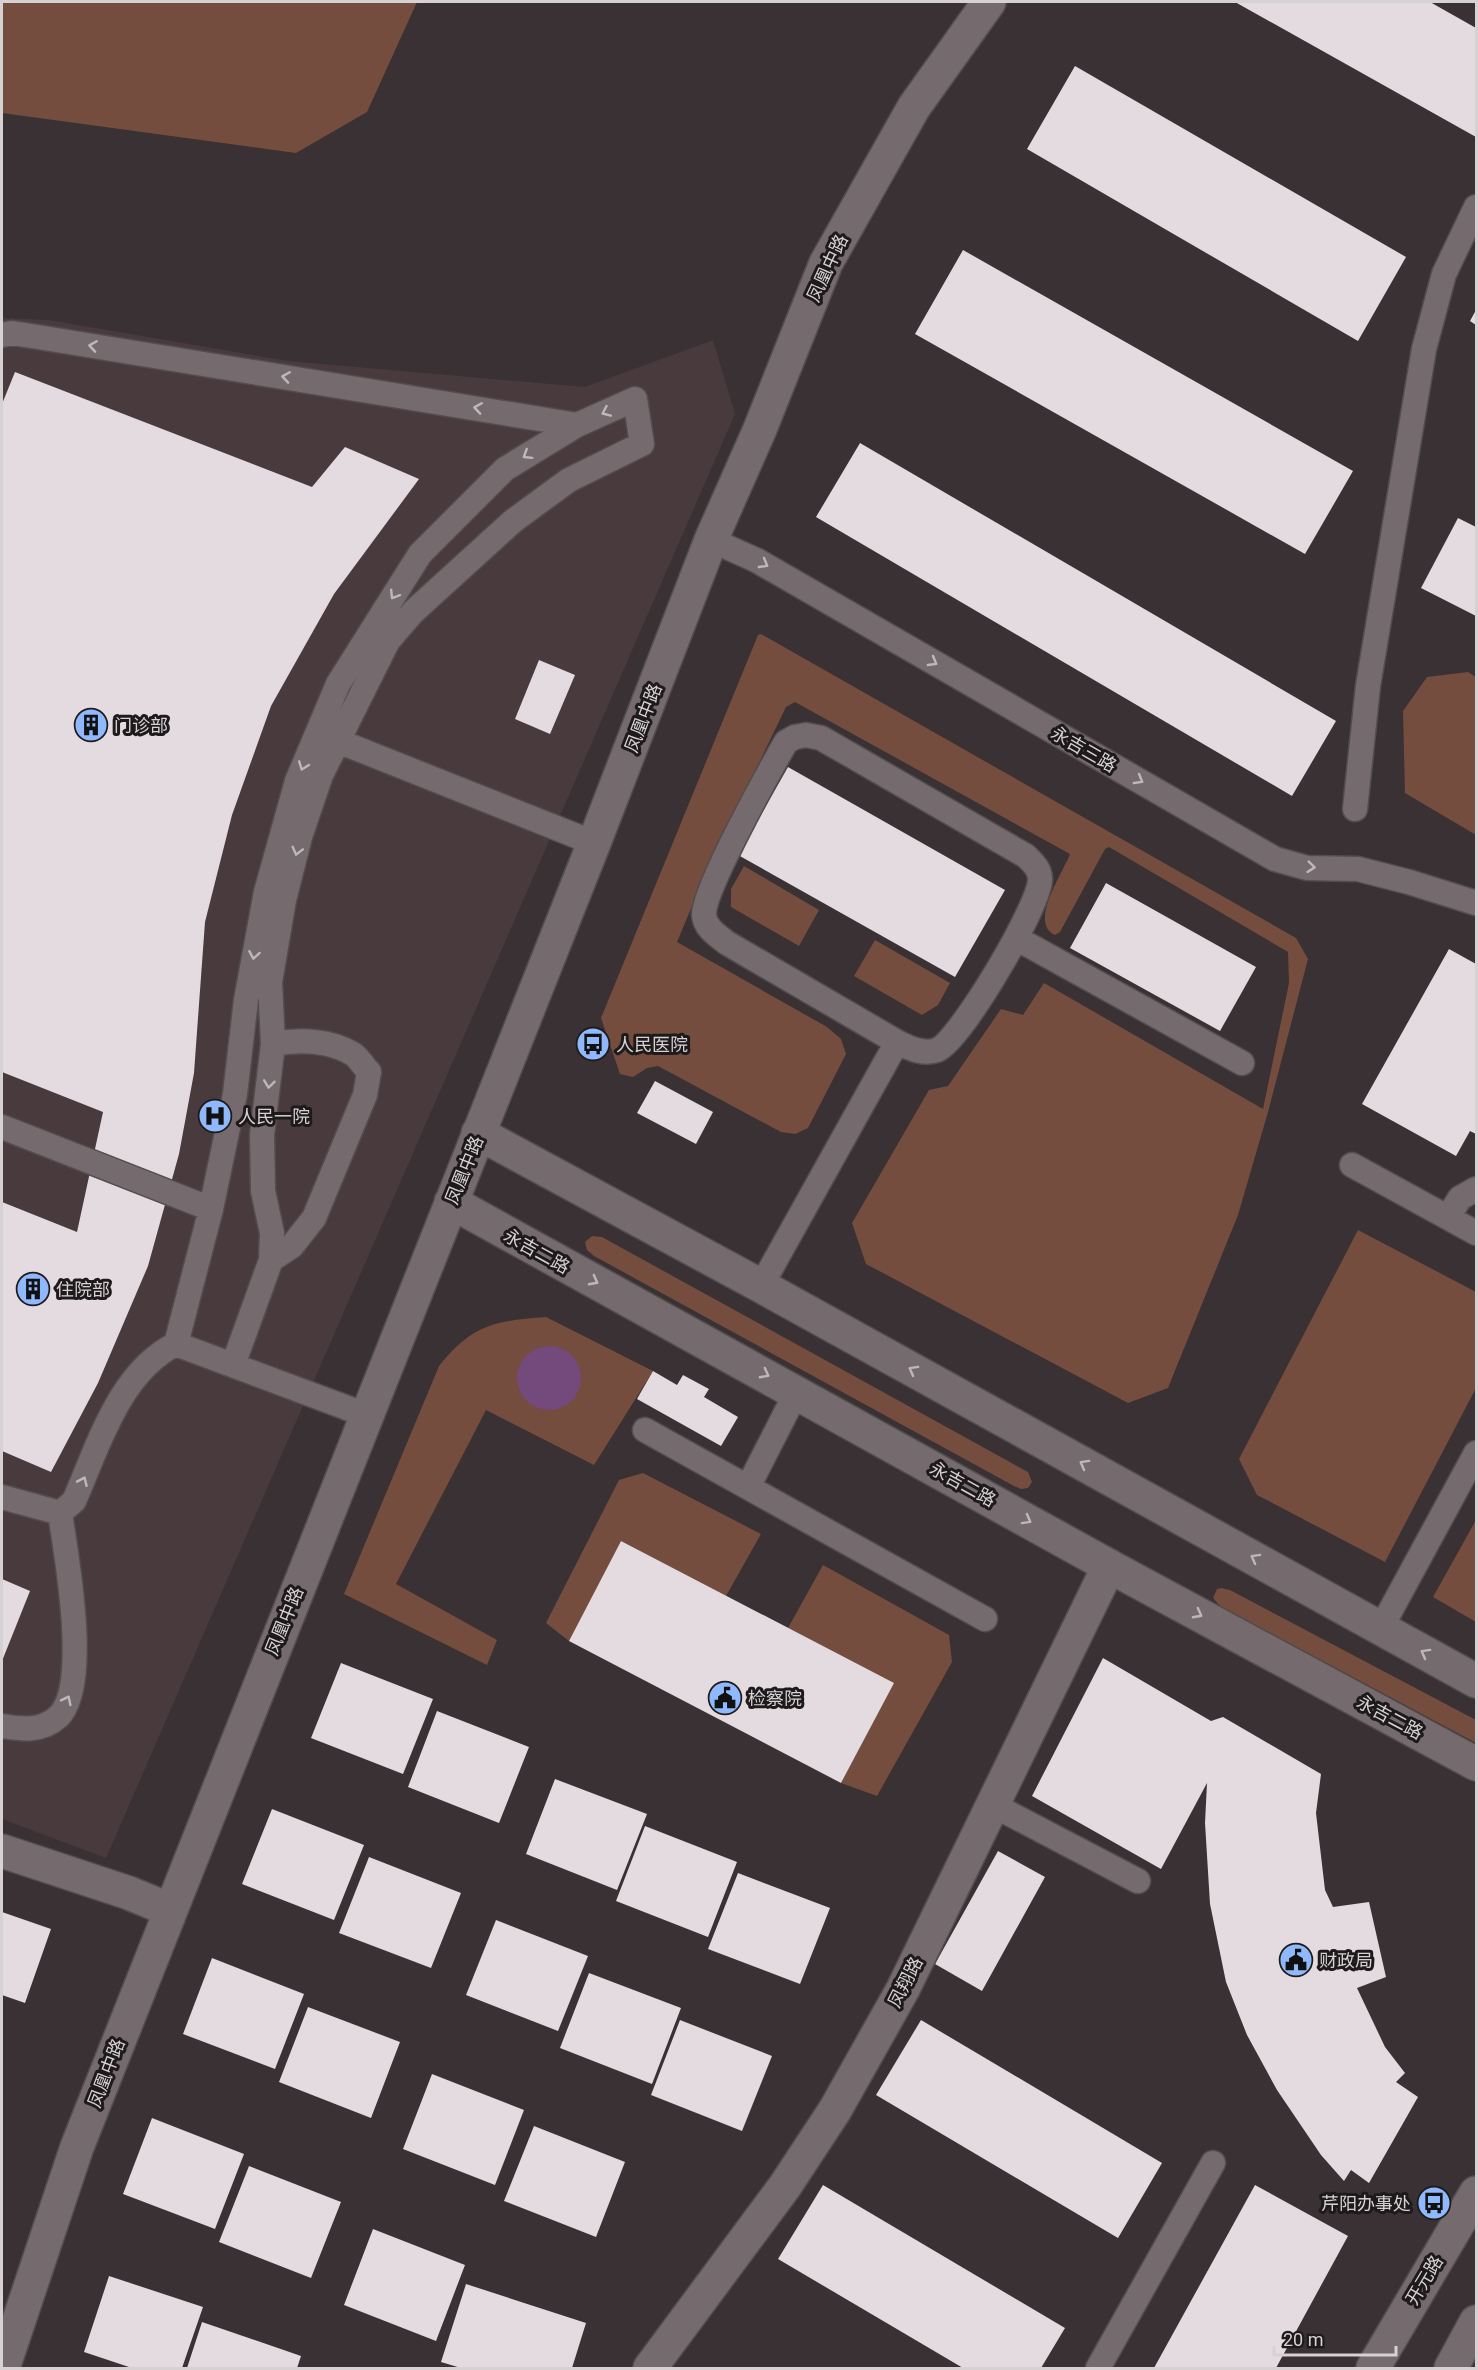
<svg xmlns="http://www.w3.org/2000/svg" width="1478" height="2370" font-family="Roboto,'Noto Sans SC',sans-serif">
  <rect width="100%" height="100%" fill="#393133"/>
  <path fill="#493a3e" d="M2 318 49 320 288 361 585 387 713 340 735 414 106 1858 2 1819Z"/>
  <path fill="#754d3e" d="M2 2H417L367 112 296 153 2 113Z
    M761 634 1296 938 1308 959 1268 1112 1238 1215 1168 1388 1128 1403 866 1264 852 1223 929 1090 948 1086 1001 1009 1023 1015 1044 983 1263 1109 1289 983 1288 952 1109 847 1105 849 1060 932 1055 935C1028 923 1063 873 1070 854L795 702 786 707 705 875 677 942 827 1027 841 1039 846 1054 808 1128 795 1134 781 1132 658 1066 647 1068 633 1077 620 1074 601 1018 758 635Z
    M1468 672 1476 677V835L1405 793 1403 711 1427 677Z
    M744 866 819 910 799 946 731 907V889Z
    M875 940 950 983 938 1005 922 1015 854 976Z
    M1358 1230 1476 1292V1388L1385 1562 1257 1495 1239 1459Z
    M592 1236 602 1237 1028 1472 1032 1482 1028 1488 1021 1489 1014 1486 594 1256 587 1250 585 1242Z
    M546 1317 653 1371 594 1465 486 1410 396 1584 497 1640 487 1665 344 1594 439 1366C473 1324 495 1321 546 1317Z
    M643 1473 761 1534 726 1596 621 1541 569 1641 546 1623 619 1480Z
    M1476 1520V1622L1433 1597Z
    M823 1565 949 1635 952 1662 877 1796 841 1783 893 1683 788 1628Z
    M1221 1588 1230 1590 1476 1720V1743L1220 1606 1213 1598 1217 1589Z"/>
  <path fill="#74497c" d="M517 1378a32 32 0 1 1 64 0a32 32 0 1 1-64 0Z"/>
  <path fill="#e4dbe1" d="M1235 2H1430L1476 28V137Z
    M1075 66 1406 257 1358 341 1027 149Z
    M963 250 1353 471 1305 554 915 334Z
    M1476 310V325L1470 321Z
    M15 372 312 487 345 447 419 479 334 594 271 706 232 815 205 922 194 1073 179 1154 148 1266 98 1383 51 1472 2 1451V1202L77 1232 103 1112 2 1072V404Z
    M860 443 1336 721 1292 796 816 517Z
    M1458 518 1476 527V616L1421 588Z
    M539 660 575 675 550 734 515 719Z
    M788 767 1005 890 955 977 738 855Z
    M1106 883 1256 967 1220 1031 1070 948Z
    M1449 949 1476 964V1134L1470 1131 1456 1156 1362 1104Z
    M655 1081 713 1112 696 1144 637 1113Z
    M653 1371 677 1385 683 1375 709 1389 704 1397 738 1417 721 1446 637 1399Z
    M621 1541 894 1683 841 1783 569 1641Z
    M2 1579 30 1591 2 1661Z
    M1103 1658 1211 1721 1223 1717 1321 1774 1316 1813 1325 1890 1333 1907 1369 1902 1386 1977 1357 1988 1385 2047 1405 2073 1396 2082 1418 2097 1369 2183 1351 2170 1344 2181 1321 2155 1277 2090 1247 2035 1226 1982 1210 1904 1205 1823 1207 1783 1161 1869 1032 1796Z
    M341 1663 433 1699 403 1774 311 1738Z
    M437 1711 529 1747 499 1823 408 1787Z
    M555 1779 647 1814 617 1890 526 1854Z
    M272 1809 364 1845 334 1920 242 1884Z
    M645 1826 737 1862 708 1937 616 1901Z
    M998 1851 1045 1877 982 1991 935 1964Z
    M369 1857 461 1893 431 1968 339 1933Z
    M738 1873 830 1908 800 1984 708 1949Z
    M2 1912 51 1929 25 2003 2 1995Z
    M496 1920 588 1956 558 2031 466 1995Z
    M212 1958 304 1994 275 2069 183 2034Z
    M589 1973 681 2008 652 2084 560 2048Z
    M308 2007 400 2042 371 2118 279 2082Z
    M680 2020 772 2056 742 2131 651 2095Z
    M921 2020 1162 2163 1118 2238 876 2095Z
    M432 2074 524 2110 495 2185 403 2149Z
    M152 2118 244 2154 215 2229 123 2194Z
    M534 2126 625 2162 596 2237 504 2201Z
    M249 2166 341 2202 311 2278 219 2242Z
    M823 2185 1065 2328 1041 2368H963L778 2259Z
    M1255 2185 1348 2236 1276 2368H1154Z
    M373 2229 465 2265 436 2341 344 2305Z
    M109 2276 203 2307 182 2368H132L84 2352Z
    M466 2284 586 2323 572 2368H461L441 2362Z
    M202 2322 301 2356 297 2368H187Z"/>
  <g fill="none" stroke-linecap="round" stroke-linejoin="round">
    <defs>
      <path id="service" d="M2 335 12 333 44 338 577 425
        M711 540 756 560 1275 859 1307 868 1358 869 1409 882 1476 903
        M806 735 821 738 1026 856C1033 863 1040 869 1040 879 1041 904 960 1041 937 1050 923 1055 909 1048 897 1042L727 943C718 936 705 928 704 915 703 890 770 770 786 742L795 737Z
        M338 741 594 843
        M1355 809 1368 686 1424 349 1444 274 1476 207
        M1016 938 1242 1063
        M2 1127 211 1209
        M1352 1165 1476 1233
        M1448 1217 1460 1198 1476 1189
        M271 1260 292 1246 314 1218 365 1095 369 1072C364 1067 359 1058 353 1054 330 1040 299 1039 273 1044
        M761 1286 897 1042
        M176 1344 211 1209 235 1094 246 1000 266 892 297 781 338 684 420 554 505 469 577 425 635 399 642 444 569 480 513 521 413 612 388 641 321 775 300 837 284 900 270 982 273 1044 262 1135 263 1191 272 1233 271 1260 233 1365
        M645 1430 985 1619
        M748 1487 797 1391
        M2 1497 60 1513 74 1501C98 1447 119 1372 176 1344L366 1415
        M1381 1628 1476 1453
        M2 1726C22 1729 41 1732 58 1717 91 1687 66 1554 60 1513
        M993 1805 1138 1881
        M1098 2368 1213 2163"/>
      <path id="minor" d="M2 1851 129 1893 170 1910
        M650 2368 785 2186 835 2110 903 1989 1109 1566"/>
      <path id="tertiary" d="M478 1133 761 1286 1476 1681
        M451 1202 1109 1566 1476 1764
        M3 2368 77 2147 594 843 711 540 760 429 826 263 914 107 989 2"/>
      <path id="secondary" d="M1373 2368 1476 2193
        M1451 2368 1476 2322"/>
    </defs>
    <use href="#service" stroke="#534d4e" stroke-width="27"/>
    <use href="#minor" stroke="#534d4e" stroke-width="36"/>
    <use href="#tertiary" stroke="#534d4e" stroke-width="36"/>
    <use href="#secondary" stroke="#534d4e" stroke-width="36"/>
    <use href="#service" stroke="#756b6e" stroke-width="24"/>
    <use href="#minor" stroke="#756b6e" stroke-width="33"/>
    <use href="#tertiary" stroke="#756b6e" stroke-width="33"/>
    <use href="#secondary" stroke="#756b6e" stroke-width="33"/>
  </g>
  <defs><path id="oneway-chevron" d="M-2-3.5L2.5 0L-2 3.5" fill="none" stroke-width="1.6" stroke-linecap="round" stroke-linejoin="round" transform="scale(1.5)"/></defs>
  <g stroke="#beb8b9">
    <use href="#oneway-chevron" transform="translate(93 346) rotate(-171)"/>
    <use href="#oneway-chevron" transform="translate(286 377) rotate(-171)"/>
    <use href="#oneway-chevron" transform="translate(478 408) rotate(-171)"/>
    <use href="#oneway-chevron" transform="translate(606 412) rotate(156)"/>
    <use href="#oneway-chevron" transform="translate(527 455) rotate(148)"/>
    <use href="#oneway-chevron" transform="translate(764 564) rotate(30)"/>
    <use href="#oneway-chevron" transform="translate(394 595) rotate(122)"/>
    <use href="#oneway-chevron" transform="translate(933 662) rotate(30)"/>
    <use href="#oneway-chevron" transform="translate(303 766) rotate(111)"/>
    <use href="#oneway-chevron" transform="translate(1139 780) rotate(30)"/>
    <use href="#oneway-chevron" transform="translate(297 851) rotate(104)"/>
    <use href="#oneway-chevron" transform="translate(1311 867) rotate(6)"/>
    <use href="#oneway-chevron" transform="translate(254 955) rotate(100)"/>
    <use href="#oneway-chevron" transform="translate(269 1084) rotate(97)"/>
    <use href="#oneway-chevron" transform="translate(594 1281) rotate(28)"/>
    <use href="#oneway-chevron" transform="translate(913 1370) rotate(-151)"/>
    <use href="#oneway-chevron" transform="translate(765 1374) rotate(28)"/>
    <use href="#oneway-chevron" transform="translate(1084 1464) rotate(-151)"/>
    <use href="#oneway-chevron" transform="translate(83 1481) rotate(-66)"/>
    <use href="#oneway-chevron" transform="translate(1027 1520) rotate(29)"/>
    <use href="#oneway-chevron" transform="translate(1255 1558) rotate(-151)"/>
    <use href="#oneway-chevron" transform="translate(1198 1614) rotate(28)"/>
    <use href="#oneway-chevron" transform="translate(1425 1653) rotate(-151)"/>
    <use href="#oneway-chevron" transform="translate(67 1700) rotate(-64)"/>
  </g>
  <defs>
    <symbol id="building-disc" viewBox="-11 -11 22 22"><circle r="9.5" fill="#8fb8fd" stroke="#1e1a1b"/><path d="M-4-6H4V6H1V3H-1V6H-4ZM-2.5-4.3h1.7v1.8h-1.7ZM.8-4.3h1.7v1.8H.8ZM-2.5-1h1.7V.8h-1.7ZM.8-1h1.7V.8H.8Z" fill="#111"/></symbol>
    <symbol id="bus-disc" viewBox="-11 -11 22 22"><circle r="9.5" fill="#8fb8fd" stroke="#1e1a1b"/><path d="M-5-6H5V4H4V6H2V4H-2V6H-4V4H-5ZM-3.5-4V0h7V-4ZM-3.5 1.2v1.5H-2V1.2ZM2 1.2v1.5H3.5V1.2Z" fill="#111"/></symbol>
    <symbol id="hospital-disc" viewBox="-11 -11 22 22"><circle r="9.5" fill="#8fb8fd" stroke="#1e1a1b"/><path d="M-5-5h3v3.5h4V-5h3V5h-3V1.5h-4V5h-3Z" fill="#111"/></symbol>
    <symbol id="civic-disc" viewBox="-11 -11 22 22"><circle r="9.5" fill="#8fb8fd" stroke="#1e1a1b"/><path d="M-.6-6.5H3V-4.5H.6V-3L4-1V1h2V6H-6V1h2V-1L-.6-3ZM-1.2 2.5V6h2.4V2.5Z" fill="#111"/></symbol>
  </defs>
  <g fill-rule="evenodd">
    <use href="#building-disc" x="72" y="706" width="38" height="38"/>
    <use href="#bus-disc" x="574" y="1025" width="38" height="38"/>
    <use href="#hospital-disc" x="196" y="1097" width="38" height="38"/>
    <use href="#building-disc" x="14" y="1270" width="38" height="38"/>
    <use href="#civic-disc" x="706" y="1679" width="38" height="38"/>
    <use href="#civic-disc" x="1277" y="1941" width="38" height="38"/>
    <use href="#bus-disc" x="1415" y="2184" width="38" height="38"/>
  </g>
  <g text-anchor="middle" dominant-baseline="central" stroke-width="6" stroke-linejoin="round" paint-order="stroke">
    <g font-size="18" fill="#d6d1d2" stroke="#1e1a1b">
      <text transform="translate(827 268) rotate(-65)">凤凰中路</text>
      <text transform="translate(643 718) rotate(-69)">凤凰中路</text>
      <text transform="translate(1084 749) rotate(30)">永吉三路</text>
      <text transform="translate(464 1170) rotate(-68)">凤凰中路</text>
      <text transform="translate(537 1251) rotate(29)">永吉二路</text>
      <text transform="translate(963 1484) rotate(29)">永吉二路</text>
      <text transform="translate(284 1621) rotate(-68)">凤凰中路</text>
      <text transform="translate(1390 1717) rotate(28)">永吉二路</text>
      <text transform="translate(905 1982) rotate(-63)">凤翔路</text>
      <text transform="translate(106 2073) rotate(-69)">凤凰中路</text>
      <text transform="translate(1424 2280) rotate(-59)">开元路</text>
    </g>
    <g font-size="18" fill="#d6d1d2" stroke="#1e1a1b" text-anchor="start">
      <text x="114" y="725">门诊部</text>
      <text x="616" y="1044">人民医院</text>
      <text x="238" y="1116">人民一院</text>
      <text x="56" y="1289">住院部</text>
      <text x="748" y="1698">检察院</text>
      <text x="1319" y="1960">财政局</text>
      <text x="1411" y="2203" text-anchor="end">芹阳办事处</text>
    </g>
  </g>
  <rect width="1478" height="2370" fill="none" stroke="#d6d1d2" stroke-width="6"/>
  <path d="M1274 2346v9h122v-9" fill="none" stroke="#d6d1d2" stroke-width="3"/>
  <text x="1283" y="2346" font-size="18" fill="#d6d1d2" stroke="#1e1a1b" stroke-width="4.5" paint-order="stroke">20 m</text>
</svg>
